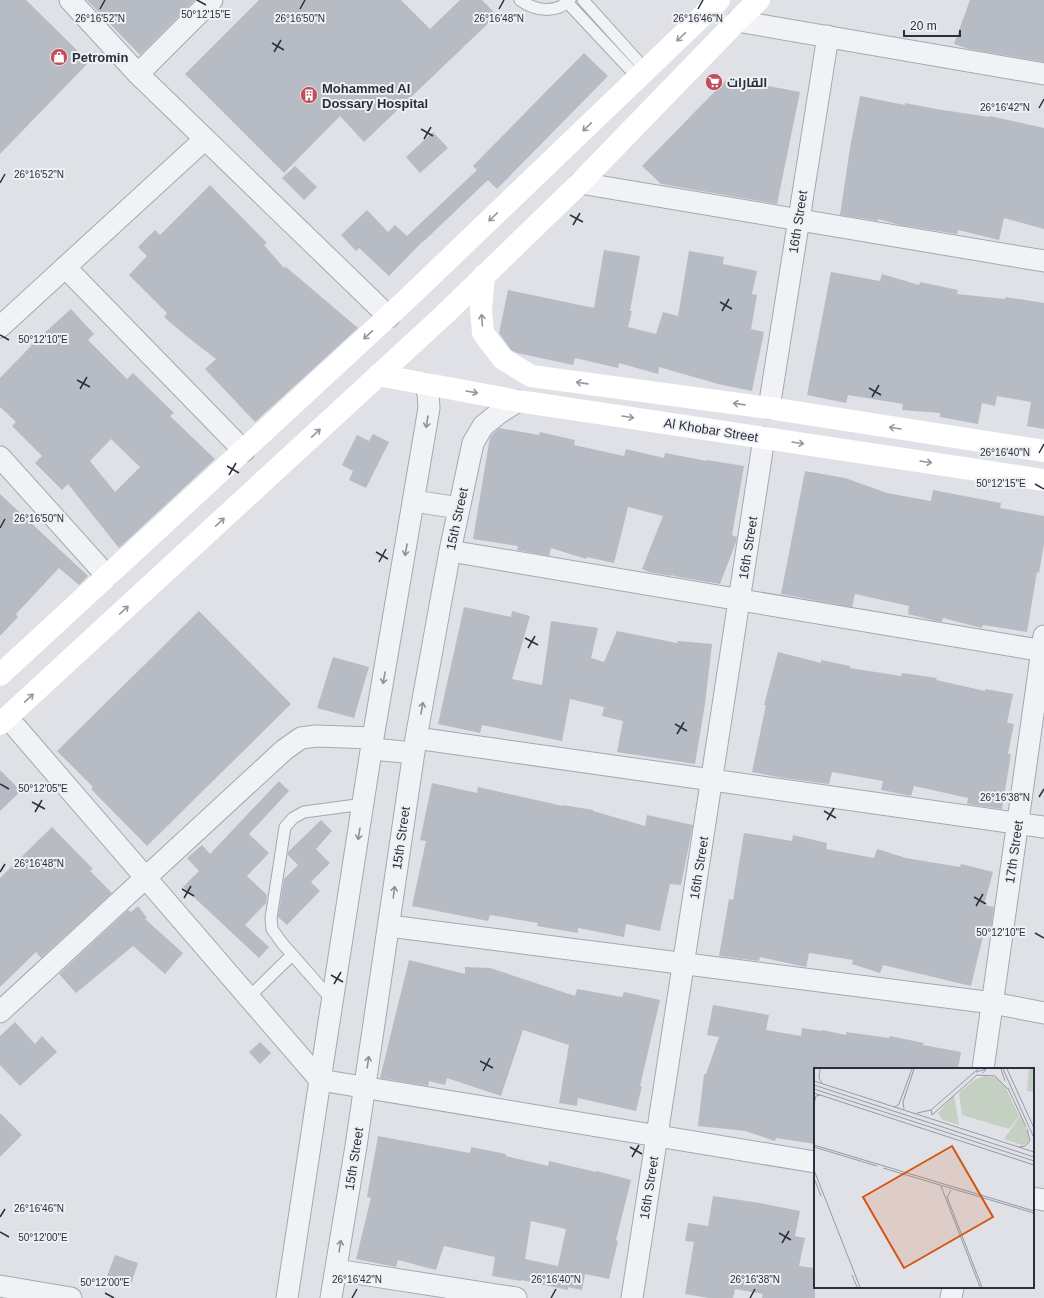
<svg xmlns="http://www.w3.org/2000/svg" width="1044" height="1298" font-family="Arial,Cairo,sans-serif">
  <rect width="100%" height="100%" fill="#dfe1e7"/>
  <path fill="#b7bbc3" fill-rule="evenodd" d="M0 0H26L89 62 0 154Z
    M87 0H195L140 55Z
    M259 0H401L430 29 460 0H482L497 15 364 142 340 116 284 173 185 74Z
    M970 0H1044V62L969 49 954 44Z
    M584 53 608 76 497 189 488 180 423 242V241L389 276 359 248 356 251 341 235 367 210 388 232 395 225 407 236 477 170 473 166Z
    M726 80 762 88 763 85 800 92 777 204 661 184 642 166Z
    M860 96 905 105V103L936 109 989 117 990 116 1044 128V229L1004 218 999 240 958 230 957 234 900 225 878 219V221L840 215 850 148Z
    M433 132 448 148 420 173 406 157Z
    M295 166 317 187 304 200 282 178Z
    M210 185 267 243 264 245 284 268 286 267 358 328 255 422 205 369 216 359 185 335 164 317 167 313 129 275 147 256 138 247 155 230 160 235Z
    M604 250 640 256 630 311H632L628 327 656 334 663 312 678 316 689 251 724 257 723 264 757 271 752 294 757 295 751 329 764 332 752 391 718 384 659 367 658 374 619 363 618 368 575 358 573 365 517 353 511 350 499 333 508 290 594 308Z
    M831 272 880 281 882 274 919 285 920 282 958 290 957 294 1005 299 1006 297 1044 303V429L1027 426 1031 402 997 396 995 406 982 403 978 424 940 417V413L902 410 903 404 848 395 846 403 807 395Z
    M71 309 94 334 88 340 127 379 133 373 174 413 170 416 215 459 119 548 68 484 62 490 35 463 42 456 12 426 16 422 0 407V378L31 346H30ZM111 439 140 467 115 492 90 461Z
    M499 428 539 435 540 432 575 440 574 445 624 456 626 449 664 458 665 453 707 461V460L744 466 732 535 737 537 736 542 720 584 679 577 671 575V576L649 572 642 569 663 516 628 507 614 563 587 557 586 559 551 548 549 556 517 550 518 546 473 539 490 437Z
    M373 434 389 442 366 488 349 480 353 471 342 465 357 435 369 441Z
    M805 471 845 478 887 493 931 501 933 490 1001 503 1000 508 1044 516V544L1039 573 1037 572 1027 632 983 625 982 628 943 618 942 622 936 621 908 614 909 606 855 594 852 607 781 594Z
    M0 494 88 576 79 585 59 568 16 614 18 617 0 636Z
    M464 607 511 617 512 611 530 616 512 679 542 685 551 621 598 628 591 658 604 662 617 631 677 643 678 641 712 644 705 704 695 764 617 752 623 721 602 716 604 707 570 699 562 741 482 725 480 733 438 724Z
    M199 611 291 704 147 846 91 789 93 787 57 751Z
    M778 652 821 663V660L850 666V668L901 676 902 673 937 678 936 680 985 691V689L1013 694 1007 723 1014 724 1008 754H1011L1002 809 967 804 968 798 914 786 911 796 881 790 883 781 832 772 829 784 783 778 752 772 766 705H764Z
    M333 657 369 667 354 718 317 708Z
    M0 770 21 791 0 811Z
    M279 781 289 791 249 834 269 853 247 876 267 895 266 905 265 904 245 925 269 947 259 958 183 887 199 871 187 858 202 845 210 854Z
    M432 783 477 793 478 787 563 806V805L593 810V811L645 826 647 815 693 825 681 885 670 884 660 931 626 924 624 937 578 928V933L537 926 538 923 490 915 488 921 412 906 426 841 420 840Z
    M321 820 332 831 316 849 330 863 311 882 320 891 287 925 278 917 284 879 298 865 288 855V852Z
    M52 827 93 869 90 871 112 893 41 958 36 952 0 987V878Z
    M744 833 792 841 793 835 827 843 826 849 874 858 877 849 906 858 960 867 961 864 993 872 984 905 994 907 991 929 989 934 984 932 971 986 883 965 880 973 852 964 853 960 809 953 806 967 760 957 759 961 719 956 729 899 733 900Z
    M138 906 147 918 145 919 183 953 165 974 133 946 76 993 59 974 128 910 131 912Z
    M409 960 465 974V967L490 968 575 996 577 989 622 997 624 992 660 1000 640 1086H642L636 1111 578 1098 577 1106 559 1103 569 1045 523 1030 501 1096 447 1078 445 1085 429 1081 428 1086 380 1078Z
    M713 1005 769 1015 766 1030 801 1036 802 1028 822 1031V1030L846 1035V1032L889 1038 890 1036 924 1043 923 1045 961 1052 958 1069H815V1144L776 1138 775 1141 745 1131 698 1126 704 1074H706L719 1037 707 1035Z
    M15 1022 35 1044 42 1036 57 1052 20 1086 0 1065V1036Z
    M260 1042 271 1053 260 1064 249 1052Z
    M0 1113 22 1135 0 1157Z
    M378 1136 470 1153 471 1147 506 1154V1156L548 1166 549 1161 596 1172 597 1171 631 1180 616 1240 618 1241 609 1279 585 1274 582 1290 568 1287V1290L521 1280V1281L492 1276 495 1257 444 1246 436 1270 398 1260 396 1267 356 1259 371 1198 367 1197ZM531 1221 566 1229 558 1266 525 1259Z
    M713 1196 760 1203 800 1211 795 1236 805 1238 799 1266 815 1268V1298H762L763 1294 735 1289 733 1298H709L685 1294 694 1242 685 1241 688 1223 708 1226Z
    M115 1255 138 1263 130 1287 106 1279Z"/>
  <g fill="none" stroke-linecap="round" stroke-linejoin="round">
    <defs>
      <path id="lane" d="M520 0C535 11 556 14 570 0
        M565 0 638 78
        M583 0 646 70
        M248 998 292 955
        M332 1000 282 943 272 929 271 918 285 827 293 818 304 812 364 804"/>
      <path id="street" d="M70 0 138 74 389 317
        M737 21 1044 74
        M138 74 212 0
        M580 183 1044 261
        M65 267 244 451
        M0 327 205 139
        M769 408 828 36
        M0 457 107 576
        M414 501 459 508
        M450 551 1044 651
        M8 718 320 1080 815 1162
        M416 738 1044 827
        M372 749 414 753
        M389 926 993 1003 1044 1013
        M0 1012 284 750 301 738 316 736 373 738
        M983 1069 1044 636
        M1033 1198 1044 1200
        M336 1270 516 1298
        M0 1286 71 1298
        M287 1298 320 1080 373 738 429 408 428 394 425 384
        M331 1298 356 1146 416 738 450 551 473 443 483 426 499 413 518 401
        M632 1298 764 438
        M951 1298 953 1287"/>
    </defs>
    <use href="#lane" stroke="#a5a8b0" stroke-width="13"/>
    <use href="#street" stroke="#a5a8b0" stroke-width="23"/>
    <use href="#lane" stroke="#f1f2f5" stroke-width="11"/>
    <use href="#street" stroke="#f1f2f5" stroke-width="21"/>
    <path stroke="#fff" stroke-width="22" d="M484 275 481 310 483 333 503 359 531 376 769 408 1044 451
      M378 375 518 401 1044 480
      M0 675 405 301 719 0
      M0 724 445 314 580 183 737 21 759 0"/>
  </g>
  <defs><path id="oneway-shaft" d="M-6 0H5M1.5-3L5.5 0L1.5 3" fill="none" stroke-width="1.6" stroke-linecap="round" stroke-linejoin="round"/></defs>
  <g stroke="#94979e">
    <use href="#oneway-shaft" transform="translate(681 37) rotate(136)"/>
    <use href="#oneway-shaft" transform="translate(587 127) rotate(136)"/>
    <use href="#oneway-shaft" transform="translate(493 217) rotate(136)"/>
    <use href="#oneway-shaft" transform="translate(482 320) rotate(-94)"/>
    <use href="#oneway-shaft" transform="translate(368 335) rotate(137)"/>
    <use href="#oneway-shaft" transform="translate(582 383) rotate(-172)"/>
    <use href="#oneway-shaft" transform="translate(472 392) rotate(10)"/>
    <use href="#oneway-shaft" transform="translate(739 404) rotate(-172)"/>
    <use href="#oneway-shaft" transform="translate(628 417) rotate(9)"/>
    <use href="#oneway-shaft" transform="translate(895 428) rotate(-171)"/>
    <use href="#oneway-shaft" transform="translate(316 433) rotate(-43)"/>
    <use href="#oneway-shaft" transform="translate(798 443) rotate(9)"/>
    <use href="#oneway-shaft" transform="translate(926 462) rotate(9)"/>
    <use href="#oneway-shaft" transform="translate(220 522) rotate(-43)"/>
    <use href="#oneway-shaft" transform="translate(124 610) rotate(-43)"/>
    <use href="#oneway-shaft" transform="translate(29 698) rotate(-43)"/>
  </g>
  <g stroke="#8d9098">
    <use href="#oneway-shaft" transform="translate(427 422) rotate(99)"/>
    <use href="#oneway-shaft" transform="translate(406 550) rotate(100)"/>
    <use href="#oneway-shaft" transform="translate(384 678) rotate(100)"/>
    <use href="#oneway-shaft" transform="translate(422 708) rotate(-80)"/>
    <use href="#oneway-shaft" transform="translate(359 834) rotate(99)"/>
    <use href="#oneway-shaft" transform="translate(394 892) rotate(-82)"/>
    <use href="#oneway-shaft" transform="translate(368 1062) rotate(-82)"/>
    <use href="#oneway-shaft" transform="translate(340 1246) rotate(-81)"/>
  </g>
  <path fill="none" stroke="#292f3c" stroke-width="1.5" d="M197 0 206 5M100 9 105 0M300 9 305 0M499 9 504 0M698 9 703 0M272 43 284 50M274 52 281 40M1039 108 1044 99M421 129 433 136M424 139 431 127M0 183 5 174M570 215 583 222M573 225 580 213M720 302 732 309M722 311 729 299M0 335 9 340M77 380 90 387M869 388 881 395M80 389 87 377M872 397 879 385M1039 453 1044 444M227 466 239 473M229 475 236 463M1035 484 1044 489M0 528 5 519M376 552 388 559M379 562 386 549M525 638 538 645M528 648 535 636M675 724 687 731M677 734 684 722M0 784 9 789M1039 797 1044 789M32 802 45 809M824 811 836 818M35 812 42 800M827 820 834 808M0 872 5 864M182 889 194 896M974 897 986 904M184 898 191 886M976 906 983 894M1035 933 1044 938M331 975 343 982M334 984 341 972M480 1061 493 1068M483 1071 490 1058M630 1147 642 1154M632 1157 639 1145M0 1217 5 1209M0 1232 9 1237M779 1233 791 1240M782 1243 789 1231M105 1293 114 1298M352 1298 357 1289M551 1298 556 1289M750 1298 755 1289"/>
  <defs>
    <symbol id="shop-disc" viewBox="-11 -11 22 22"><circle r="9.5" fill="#c04f5b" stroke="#eef0f4"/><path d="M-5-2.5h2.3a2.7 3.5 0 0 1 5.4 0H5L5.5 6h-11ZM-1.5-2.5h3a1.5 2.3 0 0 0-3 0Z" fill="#fff"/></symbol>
    <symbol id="supermarket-disc" viewBox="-11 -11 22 22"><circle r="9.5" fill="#c04f5b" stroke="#eef0f4"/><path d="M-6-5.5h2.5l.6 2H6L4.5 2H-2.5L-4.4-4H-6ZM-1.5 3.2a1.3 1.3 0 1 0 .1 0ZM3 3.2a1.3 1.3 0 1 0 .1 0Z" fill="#fff"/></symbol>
    <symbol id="building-disc" viewBox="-11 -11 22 22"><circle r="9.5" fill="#c04f5b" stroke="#eef0f4"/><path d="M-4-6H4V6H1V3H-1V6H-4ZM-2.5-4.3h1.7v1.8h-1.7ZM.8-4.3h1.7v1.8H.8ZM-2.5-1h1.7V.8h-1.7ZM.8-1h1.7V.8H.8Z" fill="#fff"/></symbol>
  </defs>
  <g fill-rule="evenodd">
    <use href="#shop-disc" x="49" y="47" width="20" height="20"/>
    <use href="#supermarket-disc" x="704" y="72" width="20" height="20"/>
    <use href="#building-disc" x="299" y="85" width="20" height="20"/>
  </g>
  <g text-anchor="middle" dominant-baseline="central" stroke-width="4" stroke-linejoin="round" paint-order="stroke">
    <g font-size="13" font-weight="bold" fill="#292f3c" stroke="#eef0f4" text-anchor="start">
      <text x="72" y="57">Petromin</text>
      <text x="727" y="82">القارات</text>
      <text x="322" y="88">Mohammed Al<tspan x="322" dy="15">Dossary Hospital</tspan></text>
    </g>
    <g font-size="13" fill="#292f3c" stroke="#eef0f4">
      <text transform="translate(798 222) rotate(-81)">16th Street</text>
      <text transform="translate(711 430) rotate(9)">Al Khobar Street</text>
      <text transform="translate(457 519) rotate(-78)">15th Street</text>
      <text transform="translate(748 548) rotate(-81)">16th Street</text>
      <text transform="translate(401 838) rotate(-82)">15th Street</text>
      <text transform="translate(1014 852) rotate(-82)">17th Street</text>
      <text transform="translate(699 868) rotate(-81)">16th Street</text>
      <text transform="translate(354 1159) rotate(-81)">15th Street</text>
      <text transform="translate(649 1188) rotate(-81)">16th Street</text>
    </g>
  </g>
  <g transform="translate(814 1068)">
    <rect width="220" height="220" fill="#dfe1e7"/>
    <path d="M171 8 183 10 191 18 205 48 195 61 148 47 145 25 160 12ZM140 27 145 57 129 52 124 45ZM206 48 215 67 214 75 208 77 190 71Z" fill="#c4d0c1"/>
    <path d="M215 1H220V24L213 23Z" fill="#c4d0c1"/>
    <path fill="none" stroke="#969aa3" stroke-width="1" d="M6 1 5 10 8 15M187 1 191 13M189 1 220 70M193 1 220 60M162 4 172 1 169 5M0 13 220 84M0 17 220 89M194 20 212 59M0 21 220 93M0 25 220 97M0 36 2 28 6 27M81 39 85 36 98 1M90 41 89 34 100 1M117 42 118 47 163 7 181 8 194 21M103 45 117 42 164 1M0 77 220 143M0 79 63 98M205 79 211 78 216 73 213 61M69 100 220 145M0 102 46 219M0 110 7 128M127 118 166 219M137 122 133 129 168 219M38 207 43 219"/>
    <path fill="#d55511" fill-opacity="0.15" stroke="#d55511" stroke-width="2" d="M138 78 179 149 90 200 49 129Z"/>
    <rect width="220" height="220" fill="none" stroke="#292f3c" stroke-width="2"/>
  </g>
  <g font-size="10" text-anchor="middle" fill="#292f3c" stroke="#eef0f4" stroke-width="4" stroke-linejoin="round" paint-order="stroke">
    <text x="206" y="18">50°12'15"E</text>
    <text x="100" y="22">26°16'52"N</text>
    <text x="300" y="22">26°16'50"N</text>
    <text x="499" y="22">26°16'48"N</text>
    <text x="698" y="22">26°16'46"N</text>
    <text x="1005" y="111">26°16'42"N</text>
    <text x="39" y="178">26°16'52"N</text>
    <text x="43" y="343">50°12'10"E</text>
    <text x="1005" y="456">26°16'40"N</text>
    <text x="1001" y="487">50°12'15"E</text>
    <text x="39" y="522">26°16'50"N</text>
    <text x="43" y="792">50°12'05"E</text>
    <text x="1005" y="801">26°16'38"N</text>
    <text x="39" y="867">26°16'48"N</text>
    <text x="1001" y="936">50°12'10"E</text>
    <text x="39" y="1212">26°16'46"N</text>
    <text x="43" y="1241">50°12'00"E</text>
    <text x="357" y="1283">26°16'42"N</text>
    <text x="556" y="1283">26°16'40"N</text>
    <text x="755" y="1283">26°16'38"N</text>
    <text x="105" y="1286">50°12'00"E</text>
  </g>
  <path d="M904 30v6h56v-6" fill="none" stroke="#292f3c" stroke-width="2"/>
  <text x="910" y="30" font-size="12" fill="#292f3c" stroke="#eef0f4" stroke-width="3" paint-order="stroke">20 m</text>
</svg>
